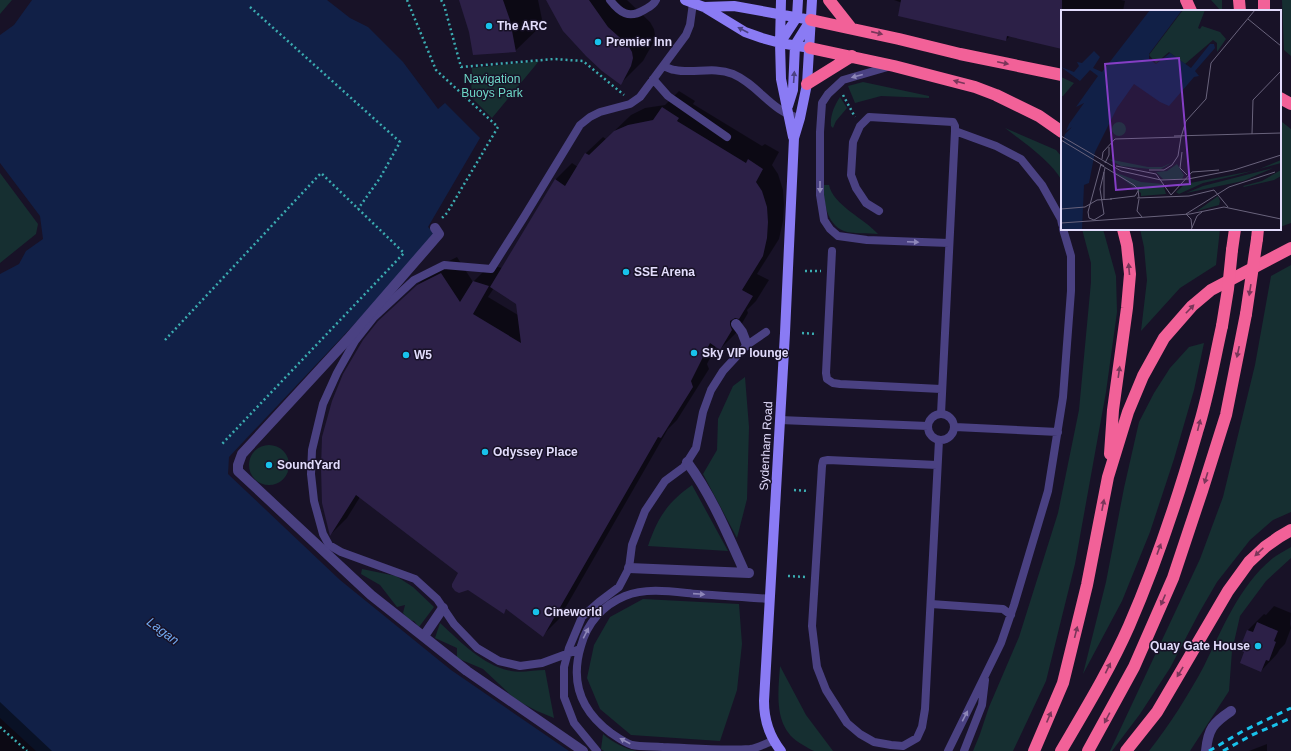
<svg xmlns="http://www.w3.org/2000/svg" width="1291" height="751" font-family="Helvetica,sans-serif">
  <rect width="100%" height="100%" fill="#181227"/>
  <path fill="#162f31" d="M0 0H12L0 14Z
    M1211 0H1222V11H1221Z
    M1282 0H1291V56L1284 50Z
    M539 61 492 118 471 97 472 68Z
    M863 82 929 96V98L881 96 855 103 848 86Z
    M840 97 847 108 836 121 833 128 831 126C830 116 834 106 840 97Z
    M1282 122 1291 129V223L1280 227V164Z
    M1005 128 1056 150 1062 157V181C1051 161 1023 142 1005 128Z
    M0 173 38 224 36 234 0 263Z
    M823 185H829C833 205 865 219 878 234 870 233 851 234 844 231 826 224 824 201 823 185Z
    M1082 229H1103L1116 276 1117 312 1106 392 1075 564 1046 681 1013 751H973L980 734 989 707 1019 637 1058 513 1079 410 1091 282V263Z
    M1140 229H1220L1216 265 1180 288 1141 331 1147 280 1144 247Z
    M1291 265V512L1273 520 1250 540 1217 582 1199 613 1170 668 1140 714 1112 751H1110L1200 559 1223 497 1255 365 1271 276Z
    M1204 343 1194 390 1174 459 1150 532 1122 601 1083 674 1106 582 1124 488 1139 422 1154 393 1170 368 1189 347Z
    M745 377 749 427 747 499 737 538 703 474 717 450 718 419 733 386Z
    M249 465a20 20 0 1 1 40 0a20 20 0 1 1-40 0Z
    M692 485 728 551 648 546C658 517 667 503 692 485Z
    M1291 547V558L1266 581 1240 616 1232 651 1229 691 1190 751H1149C1169 726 1189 694 1204 666 1223 628 1239 586 1273 558 1278 554 1285 551 1291 547Z
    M362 569 396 576 413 587 434 607 419 627 414 621 409 620 403 613 405 605 397 607 380 585 361 574Z
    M643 599 739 604 742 644 737 690 720 741 631 735 600 709 587 678 594 645 610 617Z
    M440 623C461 642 482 665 511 671 521 673 535 670 545 670L554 718 537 711 516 700 483 669 457 658V648L435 638Z
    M780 666 806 715 833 751C828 751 820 751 814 751 811 750 807 747 803 745 773 729 778 695 780 666Z
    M603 734C612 742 625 749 637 751H604L601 749Z"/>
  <path fill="#112047" d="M32 0H327L350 18 368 27 403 62 438 109 445 103 480 138 428 227 435 234 378 299 229 457 228 474 340 580 451 670 569 751H36L0 718V274L19 264 26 251 43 239 40 216 0 163V35L14 25Z"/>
  <path fill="#0007" fill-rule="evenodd" d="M460 0H538L543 24 515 51 470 32Z
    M547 0H627L650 22 654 29 655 35 653 43 643 61 621 83Z
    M894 0H1121L1125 1 1123 11H1062V48L1010 36 1006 40Z
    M679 91 695 101 693 104 762 146 765 144 779 152 772 165 778 174 783 190 784 205 783 221 779 239 757 274 769 280 756 301 747 310 748 313 737 332 720 349 716 346 707 364 709 369 677 420 668 429 559 619 543 635 507 609 503 612 459 573 360 497 347 518 331 534 379 321 435 268 457 257 473 282 490 265 502 268 555 180 572 163 578 167 586 153 603 137 606 139 631 115 645 108 665 105ZM494 288 517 303 518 315 488 297Z
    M1274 606 1291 613 1290 624 1291 628 1285 644 1280 649 1277 654 1261 671 1245 651 1248 630 1264 614 1266 615Z
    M0 702 52 751H0Z
    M1267 744V751H1249Z"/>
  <path fill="#2c2047" d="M459 0H503L510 20 516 52 473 55 469 32Z
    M546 0H589L608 27 628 45 632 52 633 58 631 66 621 85 602 71 586 56 563 31Z
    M901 0H1062V49L1007 36 1006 41 898 16Z
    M662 107 679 118 677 121 746 163 748 159 763 169 756 182 762 191 767 207 768 222 767 238 763 256 742 290 753 296 739 319 735 318 730 321V325L732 330 720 350 710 343 691 381 693 387 661 438 658 437 543 637 506 609 504 614 468 590 459 593 455 591 452 587V584L458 573 356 495 330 536 322 503 321 468 322 437 332 401 343 374 363 340 378 321 417 285 441 273 460 302 473 281 489 286 473 314 521 343 516 304 490 287 555 179 565 186 585 153 589 155 614 131 628 125 653 120Z
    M1257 622 1278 631 1274 641 1276 642 1269 661 1266 660 1261 672 1240 663 1244 652 1239 650 1247 630 1253 632Z"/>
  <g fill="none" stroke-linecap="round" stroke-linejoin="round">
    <path stroke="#3bacb1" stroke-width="2.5" stroke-dasharray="2 3" stroke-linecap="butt" d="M407 0 436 70 498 127 447 213 441 219
      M441 0 444 5 461 67 554 59 583 61 624 95
      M250 7 400 142 380 178 358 209
      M843 95 855 117
      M805 271H821
      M802 333 817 334
      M165 340 321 173 404 253 222 444
      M794 490 809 491
      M788 576 806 577
      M0 727 27 751"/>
    <path stroke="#4a4182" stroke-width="8" d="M610 0C620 13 629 19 644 10 649 7 653 6 656 0
      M663 66C667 67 671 70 675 70 694 74 713 66 733 74 759 85 771 112 800 118
      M891 66 843 80 828 94 822 103 820 132V195L824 220 830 229 838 236 867 240 949 243
      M653 79 668 96 727 137
      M879 211 866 203 856 188 851 175 853 142 860 126 869 117 953 122 955 126V131L996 146 1021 159 1042 185 1061 219 1062 224
      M832 251 826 373 827 379 833 383 840 384 941 389
      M928 427a13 13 0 1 1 26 0a13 13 0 1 1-26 0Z
      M941 414 955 131
      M780 420 928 426
      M955 427 1058 432
      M937 465 828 460 823 461 822 466 812 626 817 667 826 690 847 723 860 734 874 742 891 745 903 746 917 738 922 727 925 709 939 440
      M770 599C746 597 722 596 697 594 675 592 647 587 625 596 603 605 587 623 581 646 570 682 581 711 611 733 617 737 625 743 632 745 641 747 653 746 663 747 692 748 721 751 750 749 758 748 766 743 773 741
      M931 604 1003 609 1011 615
      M580 649 542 663 520 666 499 661 477 648 454 624 437 599 415 579 341 552 329 545 323 534 314 501 311 474 312 450 323 404 337 373 355 341 374 317 414 280 444 265 491 269 524 217 580 125 590 117 600 112 630 104 640 97 686 35 690 25 693 3
      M597 751 574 723 564 697V667L569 648 582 617 599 602 619 587 629 568 632 545 645 511 665 481 684 467 696 448 703 412 711 390 723 371 747 345 766 332
      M948 751 1001 643 1014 605 1048 491 1063 397 1071 291V256L1063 229
      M964 751 982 705 985 680"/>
    <path stroke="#4a4182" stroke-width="10" d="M435 228 439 234 348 339 242 454 238 465V471L371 595 467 671 583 751
      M736 324 742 332 747 345
      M687 462C712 496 728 535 745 573
      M629 568 749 573
      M424 636 443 608
      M1206 751C1208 729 1213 723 1231 711"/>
    <path stroke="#8a7bf4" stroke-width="10" d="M685 0 704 7 745 32 762 38 780 43 810 48
      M781 0 780 43 781 79 793 137
      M704 7 734 6 811 20
      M780 43 797 17 798 0
      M788 106 793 90 795 45 810 21
      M781 751C769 736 764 720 764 701L785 333 794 138 800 118 807 84 812 0"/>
    <path stroke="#f26198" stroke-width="12" d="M829 0 851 28
      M1186 0 1191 11
      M1239 0 1240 11
      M1264 0V11
      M811 20 899 39 960 54 1062 75
      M810 48 894 66 975 87 996 95 1039 116 1062 132
      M807 84 852 56
      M1280 98 1291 104
      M1257 239 1258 229
      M1232 250 1235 229
      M1110 454 1113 410 1127 308 1130 274 1127 245 1123 229
      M1034 751 1063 683 1087 585 1108 477 1128 412 1143 376 1164 338 1192 306 1211 290 1291 248
      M1061 751C1085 710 1110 669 1129 626 1156 564 1178 498 1197 432 1208 398 1214 362 1222 326
      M1088 751 1134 667 1173 578 1202 491 1226 415 1246 314
      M1126 751 1157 712 1228 591 1249 562 1265 547 1279 537 1291 530"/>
    <path stroke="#18c2eb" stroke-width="3" stroke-dasharray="6 5" stroke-linecap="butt" d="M1209 751 1243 731 1291 708
      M1223 751 1252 735 1291 718"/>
    <path stroke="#f26198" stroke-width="12" d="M1246 314 1257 239
      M1222 326 1228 289 1232 250"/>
  </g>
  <defs><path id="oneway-solid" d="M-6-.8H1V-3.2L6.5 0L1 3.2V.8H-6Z"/></defs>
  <g fill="#4b4183">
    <use href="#oneway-solid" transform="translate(743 30) rotate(-152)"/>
    <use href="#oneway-solid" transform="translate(794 77) rotate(-86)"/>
  </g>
  <g fill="#7a365a">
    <use href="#oneway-solid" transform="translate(877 33) rotate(13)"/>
    <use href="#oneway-solid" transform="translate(1003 63) rotate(12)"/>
    <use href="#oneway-solid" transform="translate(959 82) rotate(-165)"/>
    <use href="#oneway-solid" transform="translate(1129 269) rotate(-95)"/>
    <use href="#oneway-solid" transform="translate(1250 290) rotate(99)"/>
    <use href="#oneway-solid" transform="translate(1190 309) rotate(-46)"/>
    <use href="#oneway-solid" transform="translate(1238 352) rotate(102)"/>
    <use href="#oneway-solid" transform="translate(1119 372) rotate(-82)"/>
    <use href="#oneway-solid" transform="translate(1199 425) rotate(-76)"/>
    <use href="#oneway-solid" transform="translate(1206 478) rotate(107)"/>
    <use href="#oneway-solid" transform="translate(1103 505) rotate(-79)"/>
    <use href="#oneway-solid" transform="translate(1159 549) rotate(-70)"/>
    <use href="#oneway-solid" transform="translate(1259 552) rotate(137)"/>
    <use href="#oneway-solid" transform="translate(1163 600) rotate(113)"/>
    <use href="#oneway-solid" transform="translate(1076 632) rotate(-76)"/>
    <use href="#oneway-solid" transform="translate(1108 668) rotate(-64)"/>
    <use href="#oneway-solid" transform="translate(1180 672) rotate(121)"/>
    <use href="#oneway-solid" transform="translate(1049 717) rotate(-67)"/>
    <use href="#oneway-solid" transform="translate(1107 718) rotate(118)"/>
  </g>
  <g fill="#8e87b9">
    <use href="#oneway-solid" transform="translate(857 76) rotate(165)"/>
    <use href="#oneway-solid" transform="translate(820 187) rotate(90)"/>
    <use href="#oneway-solid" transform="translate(913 242) rotate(3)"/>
    <use href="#oneway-solid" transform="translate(699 594) rotate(4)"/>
    <use href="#oneway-solid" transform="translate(586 633) rotate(-63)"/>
    <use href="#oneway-solid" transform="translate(965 716) rotate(-63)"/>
    <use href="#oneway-solid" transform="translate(625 741) rotate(-152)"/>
  </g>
  <g fill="#18c2eb" stroke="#181227" stroke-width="1.5">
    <circle cx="489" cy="26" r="4"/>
    <circle cx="598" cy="42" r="4"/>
    <circle cx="626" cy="272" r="4"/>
    <circle cx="694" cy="353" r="4"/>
    <circle cx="406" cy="355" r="4"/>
    <circle cx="485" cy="452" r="4"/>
    <circle cx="269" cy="465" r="4"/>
    <circle cx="536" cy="612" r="4"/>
    <circle cx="1258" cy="646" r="4"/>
  </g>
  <g text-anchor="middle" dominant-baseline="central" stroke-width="3" stroke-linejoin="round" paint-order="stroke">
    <g font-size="12" font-weight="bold" fill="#e2dcfc" stroke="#181227" text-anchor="start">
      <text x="497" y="26">The ARC</text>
      <text x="606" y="42">Premier Inn</text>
      <text x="634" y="272">SSE Arena</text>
      <text x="702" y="353">Sky VIP lounge</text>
      <text x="414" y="355">W5</text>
      <text x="493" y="452">Odyssey Place</text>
      <text x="277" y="465">SoundYard</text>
      <text x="544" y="612">Cineworld</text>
      <text x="1250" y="646" text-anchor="end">Quay Gate House</text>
    </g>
    <g font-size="12" fill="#6dd7c7" stroke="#181227">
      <text x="492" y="79">Navigation<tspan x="492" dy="14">Buoys Park</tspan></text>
    </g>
    <g font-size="12" fill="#e2dcfc" stroke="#181227">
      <text transform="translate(766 446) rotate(-87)">Sydenham Road</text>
    </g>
    <g font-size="13" font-style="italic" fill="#73abf3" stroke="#181227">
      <text transform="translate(163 631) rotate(37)">Lagan</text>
    </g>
  </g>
  <g transform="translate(1061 10)">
    <rect width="220" height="220" fill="#181227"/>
    <path d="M122 0H144L137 18 139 19 141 16 159 22 165 29 156 42V33L152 30 124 54 108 42 95 53 88 45ZM0 67 13 73 2 86H0ZM51 119a7 7 0 1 1 14 0a7 7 0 1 1-14 0ZM47 149 87 157H101L112 152 100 159H89L60 156ZM220 150V153L173 166 142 173 118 184 115 182 124 174 196 160ZM116 154 123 165 121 169H102L95 162 106 161ZM212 158 182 171 125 183 142 176ZM220 160V166L213 170 183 177 182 176 201 171ZM53 162 80 172 102 174 105 184 80 186V183ZM157 186 159 191 158 195 136 201Z" fill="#162f31"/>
    <path d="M89 0H121L88 44V49L95 54 109 43 130 58 149 34H153L154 38 134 61 138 66 133 67 108 96 99 92 73 74 56 98 34 142 28 173 23 175 21 220H0V136L4 124 11 117 5 121 8 114 23 93 15 97 37 66 29 60 19 71 0 57 13 62 18 56 16 52 21 53 33 41 39 47 32 58 41 62Z" fill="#112047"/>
    <path fill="none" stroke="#69637c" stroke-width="1" d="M187 9 220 36M191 124 192 90 220 61M0 126 60 161 100 170 127 169 173 160 220 145M113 126 220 123M120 127 125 111 145 89 150 53 194 0M0 130 43 156M121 142 119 158 126 165M41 149 42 142 54 129 120 127M44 153 48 145V137M40 154 27 202 28 208 33 210 43 204 39 179 44 158M40 155 73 175 77 179 78 188M55 156 95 164 110 185 131 162 158 160M88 160H103L111 155 117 146 120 127M43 162V189M76 188 128 186 153 180 167 197M49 189 74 186 77 181M78 189 76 201 81 207M0 199 24 197 36 190 51 189M125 204 130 209 131 218M125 204 168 177 214 162M0 213 129 204 163 197 220 209M130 220 136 206 141 202"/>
    <path fill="#853ec5" fill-opacity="0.15" stroke="#853ec5" stroke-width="2" d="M118 48 129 174 55 180 44 54Z"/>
    <rect width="220" height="220" fill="none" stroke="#e2dcfc" stroke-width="2"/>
  </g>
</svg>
